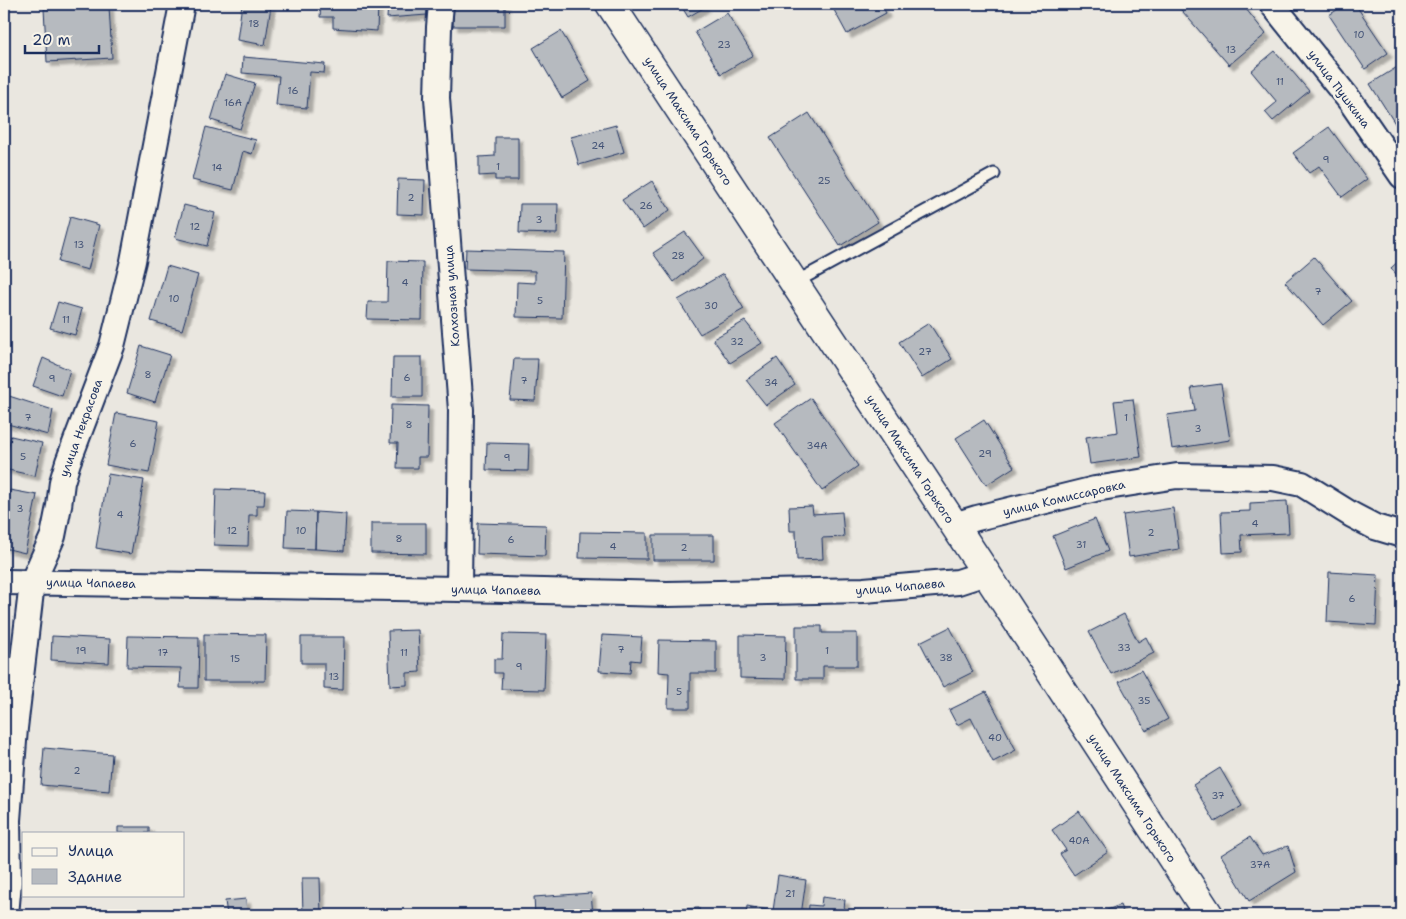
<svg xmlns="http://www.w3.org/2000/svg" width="1406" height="919" font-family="'Shantell Sans',sans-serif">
  <defs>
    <filter id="shadow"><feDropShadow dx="4.5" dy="4.5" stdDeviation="1" flood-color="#0004"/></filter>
  </defs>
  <rect width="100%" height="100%" fill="#eae7e0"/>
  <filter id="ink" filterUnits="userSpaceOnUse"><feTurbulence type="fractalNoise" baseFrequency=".02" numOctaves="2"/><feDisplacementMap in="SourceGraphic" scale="10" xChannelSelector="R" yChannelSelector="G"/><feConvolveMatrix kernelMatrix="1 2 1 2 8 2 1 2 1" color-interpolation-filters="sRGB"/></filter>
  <g filter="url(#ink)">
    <path fill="#b6babf" stroke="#1b2f5e" filter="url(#shadow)" d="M242 4H258L271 6 265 45 237 40Z
      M321 4H378L377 31 333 28V17H320Z
      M388 4H427V15L387 18Z
      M454 4H505V26H453Z
      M680 4H703L705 7 688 17Z
      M846 4H881L886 13 847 34 834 10Z
      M1176 4H1242L1266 34 1229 65Z
      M1346 4H1355L1388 53 1365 69 1329 15Z
      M109 6 112 58 47 62 44 9Z
      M727 13 753 55 721 74 695 32Z
      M561 31 590 81 562 98 533 48Z
      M1275 51 1309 91 1273 121 1265 112 1277 102 1251 71Z
      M243 57 325 64 324 73 310 72 307 108 276 105 279 76 242 73Z
      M1402 64V132L1401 133 1370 84Z
      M225 74 255 83 240 129 211 120Z
      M809 113 878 222 840 246 770 138Z
      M616 125 624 152 579 165 571 137Z
      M206 127 256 140 252 154 243 151 233 190 192 180Z
      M1329 127 1367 179 1342 197 1319 166 1309 173 1293 153Z
      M495 137H518V180H495V175L479 176V157L495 156Z
      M398 179 425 180 424 215 397 214Z
      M652 181 670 210 643 229 622 200Z
      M520 204H558L557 234 519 233Z
      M184 205 215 213 207 246 175 238Z
      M70 217 99 225 88 270 58 262Z
      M685 232 704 258 674 282 653 253Z
      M466 249 564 252 562 318 516 317 517 282 535 283V271L465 269Z
      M1314 257 1352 301 1323 325 1285 282Z
      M1402 258V281L1391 268Z
      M388 261 423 262 422 320 367 319 368 302H387Z
      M167 266 198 275 182 330 151 321Z
      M723 274 744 309 700 334 678 300Z
      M58 302 82 309 75 335 50 328Z
      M745 321 762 343 730 363 713 339Z
      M929 323 952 359 922 378 899 342Z
      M141 346 170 355 155 402 127 393Z
      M393 357H422V397H392Z
      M43 358 70 370 62 396 33 386Z
      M777 358 795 385 766 405 746 380Z
      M514 359H538L535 401 510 400Z
      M1221 384 1230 440 1172 449 1167 415 1195 411 1191 388Z
      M9 396 53 410 48 435 4 423Z
      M811 398 858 466 822 491 775 423Z
      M1133 399 1141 457 1090 464 1086 437 1118 432 1114 401Z
      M391 405 428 406 427 457H418V468H397L398 443H390Z
      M116 413 159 421 149 473 106 465Z
      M984 420 1014 467 986 485 956 438Z
      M11 436 42 443 35 476 4 469Z
      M487 443 529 444 528 471 486 470Z
      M108 474 144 480 131 554 96 548Z
      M216 489 265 491 264 505H257V515H249L248 546 214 545Z
      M10 490 37 495 25 553 4 548V522Z
      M1287 501 1289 533 1241 535 1242 552 1223 553 1221 512 1250 511V503Z
      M812 506 813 514 842 512 844 537 822 538 823 559 797 560 796 531H790L789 507Z
      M1173 508 1179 549 1129 557 1123 515Z
      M287 511 316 512 315 549 285 548Z
      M316 512 346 514 344 551 315 549Z
      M1095 519 1108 551 1066 568 1053 536Z
      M371 523H426V554L371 553Z
      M478 523 546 525 545 556 477 554Z
      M580 532 647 533V559L579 558Z
      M653 535H714V560H653Z
      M1329 572 1378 575 1376 625 1327 622Z
      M1124 614 1138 642 1146 637 1154 653 1111 674 1089 632Z
      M796 626H822V633H857V666H823V679H796Z
      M950 627 973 672 943 687 920 642Z
      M418 630 420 672 407 673V685L390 686 388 631Z
      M204 634 266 635 265 681H204Z
      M503 634 546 635 544 690 501 689 502 673H494V659H502Z
      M602 635 642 637 640 661 631 660 630 673 599 671Z
      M740 635 786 636 785 679 740 678Z
      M52 636 110 639 109 663 51 660Z
      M128 636 199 637 198 688H180L181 668 127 667Z
      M301 637H344L343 690 324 689V663H301Z
      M659 640 716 641V673H690V708H668L669 673 658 672Z
      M1141 670 1168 719 1146 731 1119 682Z
      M986 692 1016 750 993 762 971 718 957 725 949 710Z
      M44 748 112 754 109 791 41 785Z
      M1220 768 1242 806 1215 822 1193 785Z
      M1079 811 1108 852 1074 875 1060 854 1066 850 1052 830Z
      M118 827H149V833H118Z
      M1250 837 1262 855 1288 846 1296 872 1249 901 1221 855Z
      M778 875 806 880 801 915H746L747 906 773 911Z
      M302 878H320L321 915H303Z
      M591 893 593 915H535L534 897Z
      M822 897 845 900 844 909 869 912V915H808L809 905 821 906Z
      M246 899 247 915H227L225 901Z
      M1120 905 1124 915H1094Z
      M699 908 700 915H662L661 910Z"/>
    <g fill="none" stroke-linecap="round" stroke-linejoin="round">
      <defs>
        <path id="service" d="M794 283 994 174"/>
        <path id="minor" d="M441 4 439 27 437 98 461 410 459 589
          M1272 4 1351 102 1402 176
          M954 525 977 518 1095 489 1177 476 1273 478 1302 484 1352 515 1375 527 1402 535
          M4 582 459 589 667 594 864 590 958 582 986 573
          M6 915 9 882 8 820 15 728 32 583 53 536 59 506 62 482 68 462 112 346 133 261 182 4"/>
        <path id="tertiary" d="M610 4 986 573 1209 915"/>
      </defs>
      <use href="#service" stroke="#1b2f5e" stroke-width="15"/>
      <use href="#minor" stroke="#1b2f5e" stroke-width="28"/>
      <use href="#tertiary" stroke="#1b2f5e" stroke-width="31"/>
      <use href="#service" stroke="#f7f3e8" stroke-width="11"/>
      <use href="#minor" stroke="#f7f3e8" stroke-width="24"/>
      <use href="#tertiary" stroke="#f7f3e8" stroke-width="28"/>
    </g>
  </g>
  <g text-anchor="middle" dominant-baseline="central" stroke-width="4.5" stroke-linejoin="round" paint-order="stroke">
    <g font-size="10" fill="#425276">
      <text x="254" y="23">18</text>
      <text x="1359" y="34">10</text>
      <text x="724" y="44">23</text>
      <text x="1231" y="49">13</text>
      <text x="1280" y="81">11</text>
      <text x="293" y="90">16</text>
      <text x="233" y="102">16А</text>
      <text x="598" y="145">24</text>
      <text x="1326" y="159">9</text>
      <text x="498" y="166">1</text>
      <text x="217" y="167">14</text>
      <text x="824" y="180">25</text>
      <text x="411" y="197">2</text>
      <text x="646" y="205">26</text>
      <text x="539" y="219">3</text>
      <text x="195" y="226">12</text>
      <text x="79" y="244">13</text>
      <text x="678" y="255">28</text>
      <text x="405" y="282">4</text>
      <text x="1318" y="291">7</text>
      <text x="174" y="298">10</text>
      <text x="540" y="300">5</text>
      <text x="711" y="305">30</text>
      <text x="66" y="319">11</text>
      <text x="737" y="341">32</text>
      <text x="925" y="351">27</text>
      <text x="148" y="374">8</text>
      <text x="407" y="377">6</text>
      <text x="52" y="378">9</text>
      <text x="524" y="380">7</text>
      <text x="771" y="382">34</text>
      <text x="28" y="417">7</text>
      <text x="1126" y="417">1</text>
      <text x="409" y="424">8</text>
      <text x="1198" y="428">3</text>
      <text x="133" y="443">6</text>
      <text x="817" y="445">34А</text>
      <text x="985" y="453">29</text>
      <text x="23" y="456">5</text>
      <text x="507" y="457">9</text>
      <text x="20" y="508">3</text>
      <text x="120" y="514">4</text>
      <text x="1255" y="523">4</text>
      <text x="232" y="530">12</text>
      <text x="301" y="530">10</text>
      <text x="1151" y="532">2</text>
      <text x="399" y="538">8</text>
      <text x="511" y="539">6</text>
      <text x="1081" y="544">31</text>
      <text x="613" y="546">4</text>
      <text x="684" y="547">2</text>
      <text x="1352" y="598">6</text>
      <text x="1124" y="647">33</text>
      <text x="621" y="649">7</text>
      <text x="81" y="650">19</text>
      <text x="827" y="650">1</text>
      <text x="163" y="652">17</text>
      <text x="404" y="652">11</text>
      <text x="763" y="657">3</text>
      <text x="946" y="657">38</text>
      <text x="235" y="658">15</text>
      <text x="519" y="666">9</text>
      <text x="334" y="676">13</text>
      <text x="679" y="691">5</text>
      <text x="1144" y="700">35</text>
      <text x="995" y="737">40</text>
      <text x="77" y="770">2</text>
      <text x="1218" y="795">37</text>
      <text x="1079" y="840">40А</text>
      <text x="1260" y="864">37А</text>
      <text x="790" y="893">21</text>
    </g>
    <g font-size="12" fill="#1b2f5e" stroke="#f7f3e8">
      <text transform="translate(1339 89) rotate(53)">улица Пушкина</text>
      <text transform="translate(688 121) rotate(57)">улица Максима Горького</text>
      <text transform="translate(452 296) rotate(-94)">Колхозная улица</text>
      <text transform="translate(81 428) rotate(-70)">улица Некрасова</text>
      <text transform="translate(910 459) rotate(57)">улица Максима Горького</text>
      <text transform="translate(1064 498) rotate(-13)">улица Комиссаровка</text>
      <text transform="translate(91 583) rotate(1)">улица Чапаева</text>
      <text transform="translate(900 587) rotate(-5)">улица Чапаева</text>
      <text transform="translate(496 590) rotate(1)">улица Чапаева</text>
      <text transform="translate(1132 798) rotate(57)">улица Максима Горького</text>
    </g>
  </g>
  <rect width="1406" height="919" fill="none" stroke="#f7f3e8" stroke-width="20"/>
  <rect x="10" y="10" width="1386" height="899" fill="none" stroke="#1b2f5e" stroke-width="2" filter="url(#ink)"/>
  <rect x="22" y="832" width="162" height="65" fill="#f7f3e8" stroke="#9fa5b1"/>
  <rect x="32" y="848" width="25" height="8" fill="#f7f3e8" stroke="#9fa5b1"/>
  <text x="68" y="856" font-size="15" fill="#1b2f5e">Улица</text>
  <rect x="32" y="869" width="25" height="15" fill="#b6babf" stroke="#9fa5b1"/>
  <text x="68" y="882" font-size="15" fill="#1b2f5e">Здание</text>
  <path d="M25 45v8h74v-8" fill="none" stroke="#1b2f5e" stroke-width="2.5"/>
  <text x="32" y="45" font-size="15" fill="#1b2f5e" stroke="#f7f3e8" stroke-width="4" paint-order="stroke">20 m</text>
</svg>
